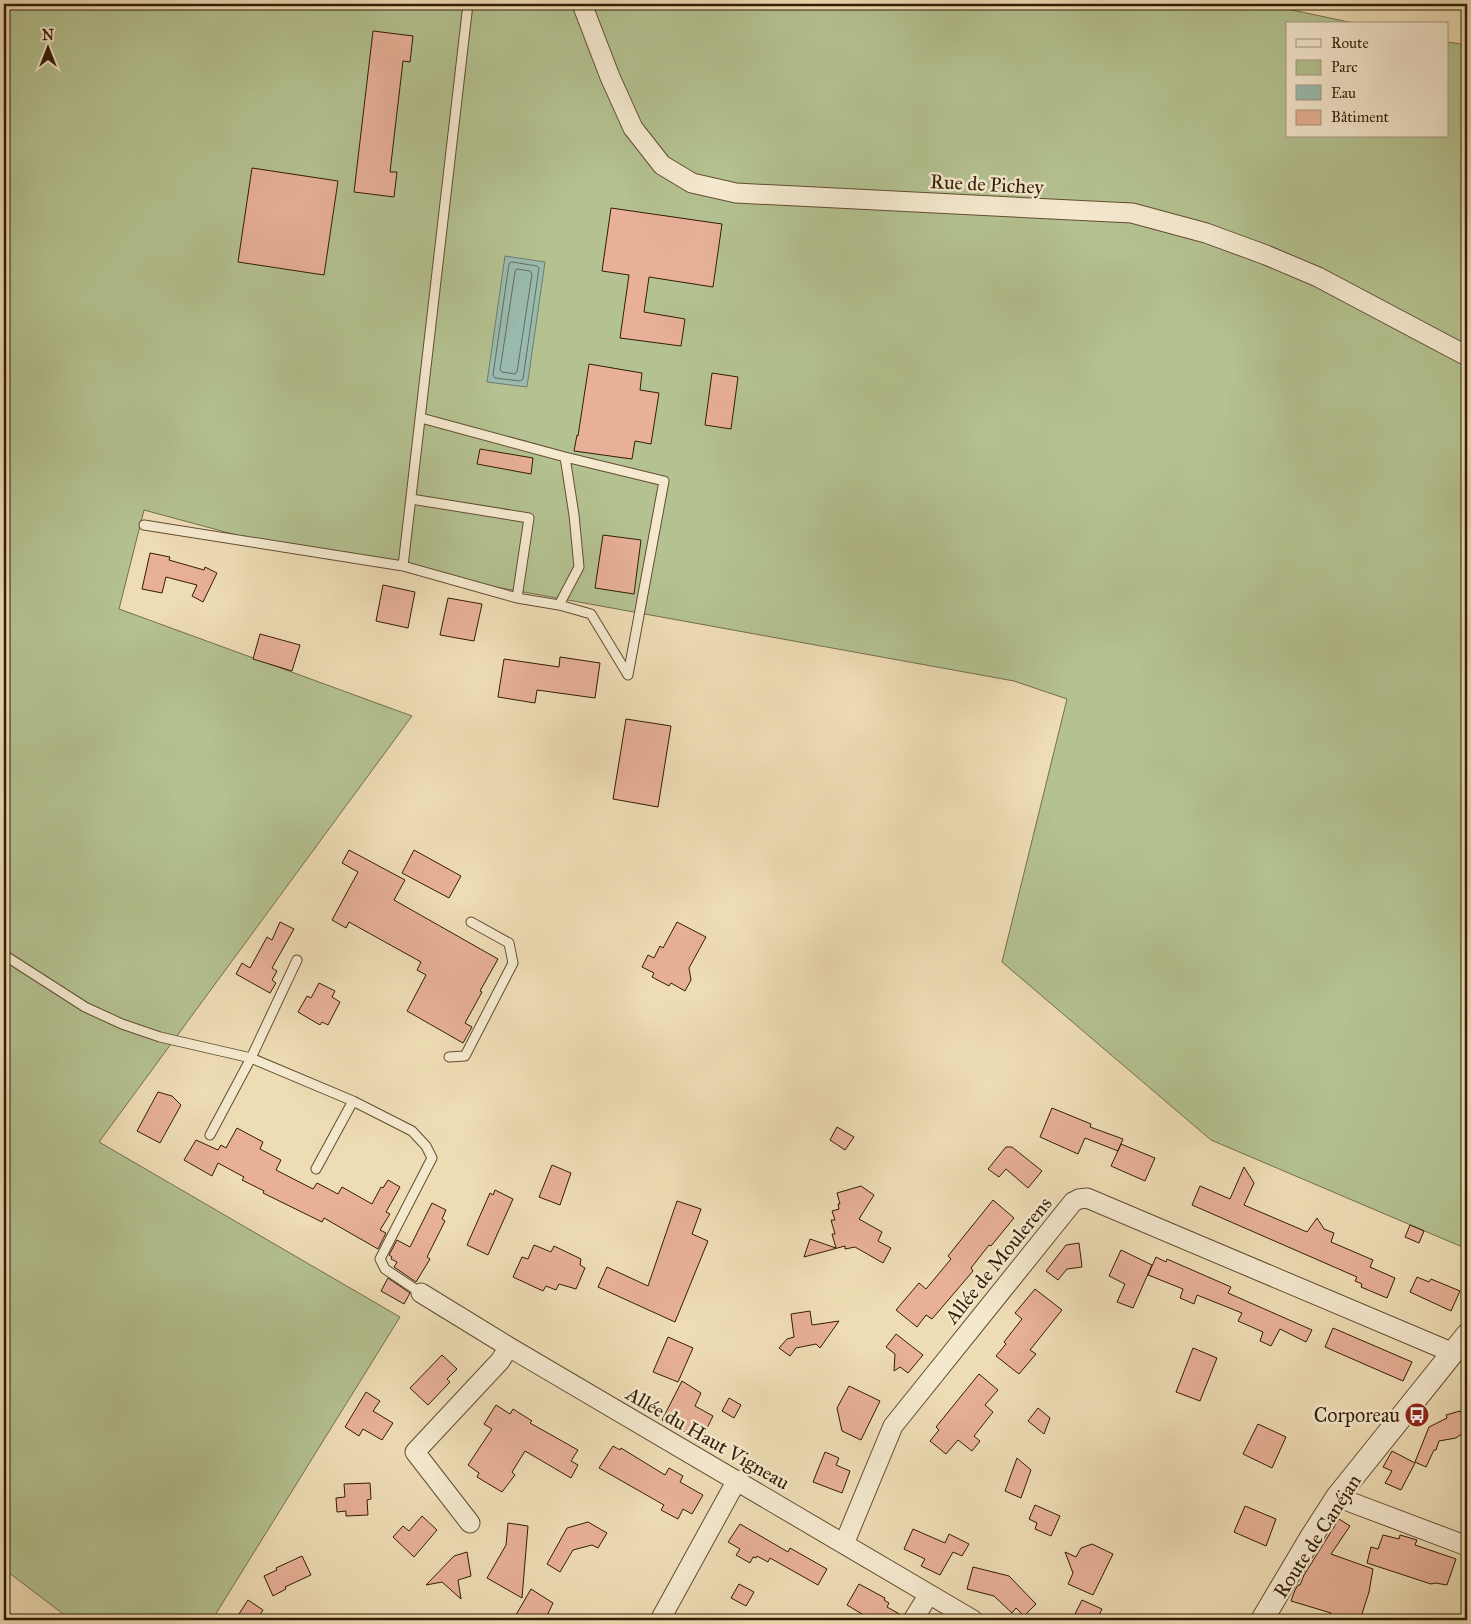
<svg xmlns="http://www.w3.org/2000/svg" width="1471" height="1624" font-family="'IM FELL Great Primer',serif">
  <rect width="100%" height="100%" fill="#eedcb4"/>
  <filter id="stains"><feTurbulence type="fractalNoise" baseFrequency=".004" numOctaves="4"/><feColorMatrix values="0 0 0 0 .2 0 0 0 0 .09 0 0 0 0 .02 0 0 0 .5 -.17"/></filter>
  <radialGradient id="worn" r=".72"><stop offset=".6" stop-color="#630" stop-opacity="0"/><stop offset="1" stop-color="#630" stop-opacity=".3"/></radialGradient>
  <path fill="#b4c190" stroke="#736f4a" d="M4 4H1264L1358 24H1287V136H1447V42L1467 45V1249L1211 1140 1002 962 1067 699 1014 681 292 550 144 510 119 609 412 716 99 1142 400 1317 212 1620H71L4 1569Z"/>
  <path fill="#99bbaf" stroke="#707c6b" d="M505 256 545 262 527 387 487 382Z"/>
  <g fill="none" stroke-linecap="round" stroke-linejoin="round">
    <path stroke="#666c5a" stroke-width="1" d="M512 262 537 266 539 268 523 379 520 381 495 378 493 375 509 264Z
      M517 269 530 271 532 274 517 372 515 374 502 372 500 370 515 272Z"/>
  </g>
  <path fill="#e7b097" stroke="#321d05" d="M373 31 413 36 410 62 403 61 390 172H397L394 197 354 192Z
    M252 168 338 181 324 275 238 262Z
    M611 208 722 224 713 287 649 277 644 312 685 319 681 346 620 338 629 275 602 271Z
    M589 364 642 373 640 390 659 393 651 444 635 441 632 459 574 451 577 435 578 436Z
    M712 373 738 377 731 429 705 425Z
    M480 449 533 458 531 474 477 464Z
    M603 535 641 540 634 594 595 588Z
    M150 553 170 557 169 560 204 570 205 567 217 573 203 602 192 596 197 585 166 577 162 593 142 589Z
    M383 585 415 592 408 628 376 621Z
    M448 598 482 604 474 641 440 635Z
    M260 634 300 645 292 671 253 659Z
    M560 657 600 663 595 698 537 690 535 703 498 697 504 659 559 667Z
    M626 719 671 726 658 807 613 799Z
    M349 850 405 880 394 900 498 959 480 991 482 992 465 1023 472 1027 463 1043 407 1011 426 975 417 970 421 962 349 922 346 928 332 920 358 872 342 863Z
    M414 850 461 876 449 898 402 873Z
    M280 922 294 929 272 968 277 971 272 980 276 983 270 993 236 974 242 963 250 968 267 937 272 940Z
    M677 922 706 937 689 968 691 980 685 991 671 983 669 986 652 977 654 973 642 967 648 955 654 958 660 946 663 948Z
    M319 983 335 991 332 997 340 1002 328 1025 322 1022 320 1025 298 1012 307 996 311 998Z
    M158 1092 172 1096 181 1105 160 1143 137 1131Z
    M1052 1108 1091 1124 1090 1127 1123 1139 1118 1151 1085 1138 1078 1154 1040 1137Z
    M837 1127 854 1137 845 1150 830 1140Z
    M237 1128 263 1142 260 1149 281 1160 276 1170 313 1189 317 1183 338 1194 342 1187 372 1204 381 1187 383 1188 388 1180 400 1187 386 1212 390 1214 380 1230 386 1233 378 1249 324 1218 322 1222 263 1193 264 1191 242 1180 244 1177 218 1163 212 1176 184 1160 196 1140 218 1150 221 1145 226 1148Z
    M1121 1144 1155 1158 1145 1181 1111 1166Z
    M1006 1147H1012L1042 1171 1028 1188 1006 1169 999 1177 988 1169Z
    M552 1165 571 1173 560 1205 539 1197Z
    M1244 1167 1254 1183 1244 1205 1307 1232 1317 1218 1324 1229 1334 1233 1331 1242 1373 1260 1370 1267 1395 1278 1387 1298 1361 1287 1362 1284 1355 1281 1357 1277 1192 1205 1200 1186 1230 1199Z
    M861 1186 874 1195 859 1219 882 1232 878 1241 891 1248 883 1263 855 1247 845 1249V1246L804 1257 810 1239 836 1248 832 1234H835L831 1220H835L832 1211 839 1209 838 1204H840L837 1193Z
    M495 1190 513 1199 488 1255 467 1245 490 1193 493 1195Z
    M993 1200 1014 1218 991 1246 989 1245 971 1268 973 1271 932 1319 926 1315 917 1327 896 1310 919 1283 926 1289 951 1259 948 1256Z
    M677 1201 701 1209 692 1234 708 1241 675 1322 598 1287 607 1267 648 1286Z
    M432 1203 446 1210 442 1219 445 1221 427 1257 430 1259 416 1282 394 1267 397 1262 391 1259 392 1257 389 1255 397 1240 410 1247Z
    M1410 1225 1424 1231 1419 1243 1405 1237Z
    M1079 1243 1082 1267 1067 1269 1058 1280 1046 1271 1066 1245Z
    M534 1245 551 1252 554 1246 581 1259 580 1265 585 1268 576 1289 559 1284 556 1290 546 1286 543 1291 513 1277 522 1257 528 1259Z
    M1121 1250 1152 1265 1133 1308 1117 1302 1125 1284 1109 1276Z
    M1156 1257 1166 1262 1167 1259 1231 1287 1228 1293 1312 1330 1306 1342 1280 1329 1271 1346 1260 1341 1263 1332 1238 1321 1242 1313 1197 1295 1194 1304 1180 1298 1183 1289 1148 1275Z
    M1417 1277 1429 1282 1431 1279 1460 1291 1451 1311 1410 1292Z
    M388 1278 410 1293 404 1304 381 1291Z
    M1035 1289 1062 1310 1030 1350 1036 1354 1019 1374 996 1356 1006 1344 1004 1342 1022 1319 1015 1313Z
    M810 1311 812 1325 839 1321 820 1348 816 1344 796 1348 790 1356 779 1348 787 1339 794 1337 791 1314Z
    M1333 1328 1412 1362 1403 1381 1325 1347Z
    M896 1334 923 1355 908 1373 900 1367 894 1371 895 1354 886 1347Z
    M668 1337 693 1348 678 1382 653 1372Z
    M1193 1348 1217 1358 1200 1401 1176 1392Z
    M442 1355 457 1369 447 1379 450 1382 428 1405 410 1388Z
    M979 1374 998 1390 985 1405 993 1412 974 1436 980 1441 972 1451 958 1440 946 1454 930 1441 939 1430 936 1427Z
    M682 1381 701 1393 695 1406 713 1416 701 1440 662 1420Z
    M849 1386 880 1401 861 1440 842 1431 837 1408Z
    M366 1392 380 1401 373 1411 393 1423 382 1440 363 1429 359 1436 345 1427Z
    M729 1398 741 1405 734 1418 722 1411Z
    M496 1405 510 1414 513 1409 532 1421 530 1423 578 1450 571 1461 578 1465 571 1478 525 1451 512 1472 515 1475 502 1492 477 1477 479 1473 468 1465 492 1429 484 1424Z
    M1038 1408 1050 1418 1044 1434 1028 1421Z
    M1460 1411 1462 1414H1467V1430L1456 1438 1439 1441 1436 1450H1434L1426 1467 1415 1462 1429 1427 1447 1418 1446 1415Z
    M1258 1424 1286 1437 1272 1468 1243 1454Z
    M613 1446 620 1450 621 1448 665 1475 669 1468 683 1476 680 1482 703 1495 692 1514 683 1509 678 1519 661 1510 664 1505 599 1468Z
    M1392 1451 1415 1463 1401 1490 1385 1483 1392 1471 1383 1467Z
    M825 1452 839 1458 836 1465 850 1471 842 1493 813 1482Z
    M1017 1458 1031 1470 1021 1498 1005 1491Z
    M370 1483 371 1499 367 1500 368 1515 346 1516V1511L337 1512 336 1498 345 1497 344 1484Z
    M1035 1505 1060 1516 1051 1536 1035 1529 1037 1523 1029 1519Z
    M1245 1506 1276 1519 1266 1546 1234 1532Z
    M422 1516 437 1530 414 1557 393 1537 403 1526 409 1531Z
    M1339 1519 1350 1526 1331 1554 1373 1569 1369 1592 1360 1620H1328L1331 1613 1291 1601 1295 1590 1298 1585H1300L1304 1575Z
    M588 1522 607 1533 598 1548 592 1545 573 1550 560 1572 547 1564 567 1528Z
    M508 1523 528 1526 522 1598 487 1578 506 1545Z
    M740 1524 788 1552 790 1548 827 1569 818 1585 770 1558 768 1562 757 1556 756 1558 753 1557 750 1563 736 1555 740 1549 728 1542Z
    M913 1529 945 1543 949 1534 969 1544 962 1556 953 1552 940 1575 921 1566 925 1559 904 1549Z
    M1383 1535 1399 1539 1400 1535 1417 1540 1415 1545 1456 1559 1447 1585 1435 1583 1431 1584 1367 1563 1371 1547 1378 1549Z
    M1092 1544 1113 1554 1093 1595 1068 1584 1073 1573 1065 1552 1076 1557 1081 1548Z
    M467 1552 471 1576 458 1580 461 1599 442 1582 426 1585 454 1556Z
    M302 1556 311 1575 285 1587 286 1589 273 1596 264 1576 277 1570 276 1568Z
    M973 1567 1009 1576 1036 1604 1024 1616 1016 1608 1012 1613 994 1596 967 1589Z
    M739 1584 754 1592 746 1606 731 1598Z
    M859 1584 885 1598 884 1600 889 1603 887 1607 903 1616 902 1620H872L847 1605Z
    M531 1589 553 1603 545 1620H513Z
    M248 1600 263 1610 257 1620H235Z
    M1082 1600 1102 1609 1097 1620H1072Z"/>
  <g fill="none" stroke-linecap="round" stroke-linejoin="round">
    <defs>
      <path id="service" d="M421 418 565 457 574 515 579 567 559 605 517 598
        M565 457 664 481 628 675
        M411 499 529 518 517 598 403 566 468 4
        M144 525 403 566
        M559 605 591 614 628 675
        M4 955 85 1007 122 1024 160 1037 251 1058 353 1101 412 1131 426 1146 432 1158 380 1259 385 1269 421 1293
        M449 1057 465 1056 513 963 509 943 471 922
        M210 1135 251 1058 297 960
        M316 1169 353 1101"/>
      <path id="minor" d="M582 4 610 77 633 128 662 165 692 183 736 193 1132 213 1206 233 1266 255 1318 277 1467 356
        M421 1293 509 1347 973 1620
        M1337 1497 1467 1546
        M470 1523 415 1452 500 1361 509 1347
        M844 1544 893 1426 1073 1202 1079 1199 1087 1198 1444 1349 1452 1354
        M660 1620 737 1480
        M913 1620 929 1594"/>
      <path id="tertiary" d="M1262 1620 1310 1539 1337 1497 1467 1335"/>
    </defs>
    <use href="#service" stroke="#614d31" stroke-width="11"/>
    <use href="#minor" stroke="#614d31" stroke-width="21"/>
    <use href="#tertiary" stroke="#614d31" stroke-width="24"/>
    <use href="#service" stroke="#f4e8ce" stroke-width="9"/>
    <use href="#minor" stroke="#f4e8ce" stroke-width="19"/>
    <use href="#tertiary" stroke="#f4e8ce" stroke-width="22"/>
  </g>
  <defs>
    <symbol id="bus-disc" viewBox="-11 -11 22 22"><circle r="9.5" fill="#8f2418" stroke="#f4e8ce"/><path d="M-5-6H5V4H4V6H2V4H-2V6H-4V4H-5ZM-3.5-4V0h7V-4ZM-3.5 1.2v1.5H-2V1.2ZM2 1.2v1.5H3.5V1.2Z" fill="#fff"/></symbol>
  </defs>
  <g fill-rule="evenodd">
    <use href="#bus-disc" x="1403" y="1401" width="28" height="28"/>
  </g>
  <g text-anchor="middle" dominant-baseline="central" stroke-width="5" stroke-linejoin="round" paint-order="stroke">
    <g font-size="20" fill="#321d05" stroke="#f4e8ce">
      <text transform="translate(987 184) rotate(3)">Rue de Pichey</text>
      <text transform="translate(998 1260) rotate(-51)">Allée de Moulerens</text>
      <text transform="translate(708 1438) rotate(30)">Allée du Haut Vigneau</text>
      <text transform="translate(1317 1536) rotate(-57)">Route de Canéjan</text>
    </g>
    <g font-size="20" fill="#321d05" stroke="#f4e8ce" text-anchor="end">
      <text x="1400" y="1415">Corporeau</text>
    </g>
  </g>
  <rect width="1471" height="1624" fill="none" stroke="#eedcb4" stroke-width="20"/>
  <rect x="5" y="5" width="1461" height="1614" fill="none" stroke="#321d05" stroke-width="2.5"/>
  <rect x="10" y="10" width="1451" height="1604" fill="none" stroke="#321d05"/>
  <rect x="1286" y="22" width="162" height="115" fill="#f4e8ce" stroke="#a6977e"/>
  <rect x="1296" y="39" width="25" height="8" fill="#f4e8ce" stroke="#a6977e"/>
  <text x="1331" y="48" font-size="15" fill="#321d05">Route</text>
  <rect x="1296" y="60" width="25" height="15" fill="#b4c190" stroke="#a6977e"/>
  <text x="1331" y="72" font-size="15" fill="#321d05">Parc</text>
  <rect x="1296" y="85" width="25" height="15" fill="#99bbaf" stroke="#a6977e"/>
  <text x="1331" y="98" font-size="15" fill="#321d05">Eau</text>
  <rect x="1296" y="110" width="25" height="15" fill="#e7b097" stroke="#a6977e"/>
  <text x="1331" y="122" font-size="15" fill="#321d05">Bâtiment</text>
  <g transform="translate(48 48)" stroke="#f4e8ce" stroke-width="4" paint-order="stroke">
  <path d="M0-4L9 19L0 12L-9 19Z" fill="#321d05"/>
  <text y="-8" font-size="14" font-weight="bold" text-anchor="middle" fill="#321d05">N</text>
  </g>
  <rect width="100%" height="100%" filter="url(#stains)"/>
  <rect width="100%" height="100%" fill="url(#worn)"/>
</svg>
